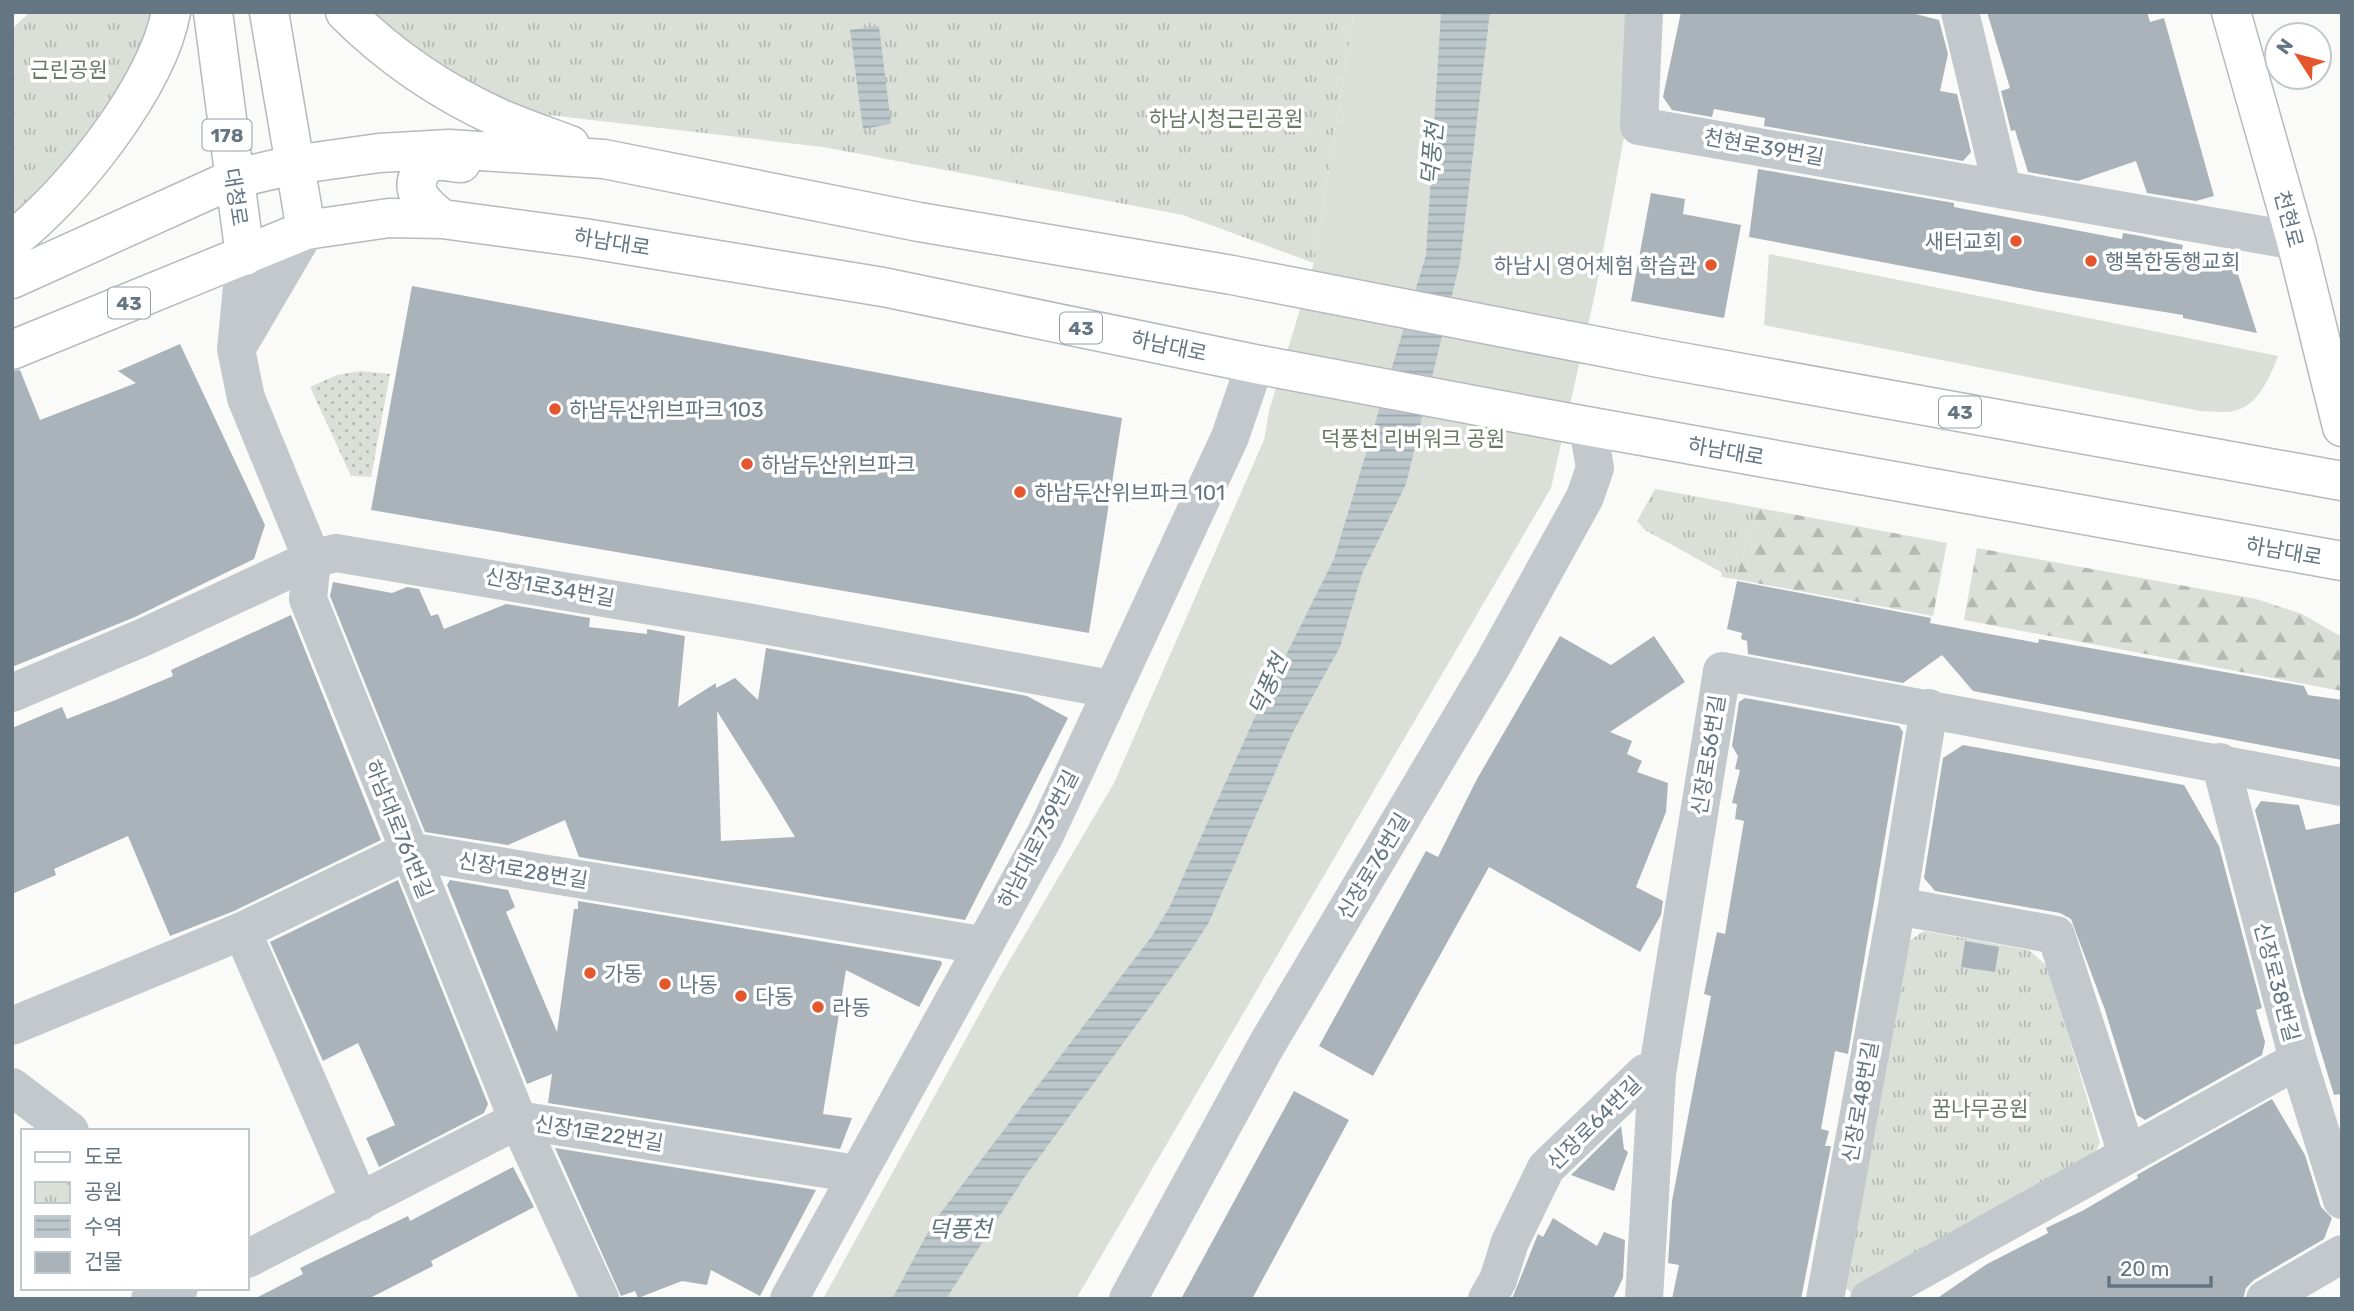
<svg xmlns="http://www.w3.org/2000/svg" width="2354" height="1311" font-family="Rubik,'Noto Sans KR',sans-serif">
  <defs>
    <pattern id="forest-firs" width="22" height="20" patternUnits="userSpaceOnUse" patternTransform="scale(1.75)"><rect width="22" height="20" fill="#dadfd7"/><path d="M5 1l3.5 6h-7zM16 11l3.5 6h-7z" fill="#b4b9b4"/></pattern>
    <pattern id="park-tufts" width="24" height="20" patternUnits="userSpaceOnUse" patternTransform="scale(1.75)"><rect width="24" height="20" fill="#dadfd7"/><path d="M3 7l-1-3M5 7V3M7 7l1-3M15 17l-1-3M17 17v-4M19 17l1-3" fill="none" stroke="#b4b9b4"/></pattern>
    <pattern id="garden-dots" width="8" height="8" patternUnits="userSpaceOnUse" patternTransform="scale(1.75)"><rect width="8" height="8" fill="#dadfd7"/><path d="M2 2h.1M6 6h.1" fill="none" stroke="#b4b9b4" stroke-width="1.8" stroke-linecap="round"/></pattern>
    <pattern id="water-rules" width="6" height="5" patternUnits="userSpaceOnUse" patternTransform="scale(1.75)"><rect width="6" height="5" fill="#bbc7cb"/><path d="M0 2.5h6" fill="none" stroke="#9ca6aa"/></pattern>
  </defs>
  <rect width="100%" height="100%" fill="#fafaf8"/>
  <path fill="#dadfd7" d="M1354 12H1634L1627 121 1595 294 1551 488 1076 1299H823L1001 975 1114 783 1264 440 1269 411 1314 263Z
    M1769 254 2278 356C2270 377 2258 406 2234 411 2224 413 2210 411 2200 411L1764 325Z"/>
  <path fill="url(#forest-firs)" d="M1759 508 1947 543 1933 616 1735 579Z
    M1977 548 2256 599 2302 614 2342 637V691L1964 620Z"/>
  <path fill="url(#park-tufts)" d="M30 12H157L135 69 70 162 12 218V29Z
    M358 12H1354L1314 263 1183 215 823 147 506 110Z
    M1655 489 1759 508 1735 579 1722 577 1721 572 1645 530 1637 521Z
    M1924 931 2029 950 2048 967 2100 1142 2090 1165 1861 1299 1841 1285 1903 945Z"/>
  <path fill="url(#garden-dots)" d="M360 371 390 374 371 477 351 476 310 387 337 375Z"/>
  <path fill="url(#water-rules)" d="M1441 12H1490L1460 262 1406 484 1362 574 1340 647 1293 732 1209 922 1188 955 1024 1178 946 1299H892L933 1223 1152 936 1170 906 1254 719 1334 559 1426 255Z
    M879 26 891 124 863 129 850 30Z"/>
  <path fill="#aab3b9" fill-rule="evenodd" d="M1681 12H1908L1939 20 1948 54 1940 91 1957 94 1971 152 1963 161 1764 126 1765 118 1714 109 1712 117 1672 110 1663 97Z
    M1987 12H2147L2150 22 2164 18 2214 196 2196 201 2147 193 2136 161 2078 181 2028 172 2015 130 2011 131 2001 91 2010 88Z
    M1758 169 1954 203V207L2122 239 2123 233 2141 236 2183 245 2181 253 2229 260 2237 271 2257 333 2183 318V315L2040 292 1749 237Z
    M1651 193 1685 199 1683 214 1741 225 1724 318 1631 301Z
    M412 286 1122 418 1089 633 371 510Z
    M180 344 265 525 254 559 135 617 12 667V371L20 370 40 420 136 383 118 371Z
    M1737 581 1931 618 1930 623 2038 643 2039 639 2304 686 2308 695 2342 700V760L1973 691 1942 655 1903 683 1748 654 1747 641 1741 639 1742 633 1727 629Z
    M333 582 392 593 407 587 419 589 431 616 438 614 444 629 506 604 590 618 589 627 647 634V629L685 636 678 707 716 683V688L735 678 758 700 766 648 1027 696 1068 718 965 920 579 857 565 820 508 845 425 832 330 596ZM717 711 771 797 795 837 721 841Z
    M291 615 381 840 234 911 170 936 128 836 54 869 56 875 12 894V728L62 707 67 719 118 699 173 676 171 670Z
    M1560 636 1611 665 1654 636 1685 682 1610 732 1632 741 1627 754 1642 761 1637 772 1668 783 1666 812 1636 887 1663 901 1661 915 1640 952 1489 867 1373 1076 1319 1046 1426 851 1438 857 1477 779Z
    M1745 698 1899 726 1903 732 1848 1054 1835 1051 1821 1129 1829 1131 1825 1146H1831L1801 1299H1672L1679 1265 1668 1263 1672 1201 1711 996 1704 994 1717 932 1725 934 1744 821 1735 819 1737 804 1732 803 1740 770 1735 769 1738 756 1732 746 1739 702Z
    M1963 745 2184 785 2219 846 2262 1008 2256 1010 2265 1042 2262 1055 2145 1120 2137 1115 2105 1010 2071 919 2060 913 1935 891 1924 878 1943 758Z
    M2261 801 2299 805 2306 830 2342 823V1094L2334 1095 2304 996 2255 810Z
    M398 880 488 1104 484 1113 379 1167 366 1138 395 1125 358 1043 323 1061 270 942Z
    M450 880 508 890 515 907 506 912 557 1032 574 909H578V901L941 961 942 964 919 1007 846 970 823 1114 852 1118 840 1149 548 1103 552 1074 527 1084 447 885Z
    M1965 941 1999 947 1995 972 1961 967Z
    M1294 1091 1349 1120 1252 1299H1181Z
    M2272 1099 2305 1155 2321 1207 2332 1218 2324 1239 2254 1280 2246 1288 2243 1299H1936L1987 1264 2048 1233 2046 1228 2084 1210 2138 1178 2137 1175 2149 1168Z
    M1621 1126 1624 1149 1628 1152 1614 1191 1571 1175Z
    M555 1148 816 1190 760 1296 711 1270 707 1285 682 1281 638 1298 635 1291 621 1296Z
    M513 1167 534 1207 431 1261 433 1266 368 1299H254L303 1274 300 1268 408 1216 410 1221Z
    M1553 1218 1597 1246 1604 1232 1625 1240 1623 1278 1613 1299H1512L1538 1234 1543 1237Z"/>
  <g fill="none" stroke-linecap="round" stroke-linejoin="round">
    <defs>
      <path id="major" d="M213 12 245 256
        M269 12 306 230
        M345 12C389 56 442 92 499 118 522 128 546 136 570 145
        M2231 12 2296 241 2342 427
        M442 219C427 207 409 193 420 173 422 169 428 163 433 162 441 159 453 163 461 163
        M12 240C71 195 157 87 171 12
        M12 279 233 179 293 165 379 153 449 149 604 159 919 222 1232 275 1659 358 2342 481
        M12 350 306 230 389 218 442 219 584 238 883 287 1255 364 1564 422 2342 561"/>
    </defs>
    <use href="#major" stroke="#b5babe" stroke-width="41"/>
    <path stroke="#c3c8cc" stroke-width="38" d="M1644 12 1639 126 2296 241
      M1960 12 2002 188
      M245 256 236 349 246 398 312 559 308 599 518 1120 600 1299
      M241 341 306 230
      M12 693 144 637 312 559 336 553 747 622 1110 689
      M2220 762 2298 1060 2342 1200
      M1897 906 2056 935 2127 1154
      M242 931 360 1202
      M12 1026 242 931 408 851 981 945
      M12 1087 70 1131
      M247 1259 518 1120 857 1174
      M150 1299 179 1288
      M789 1299 1045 835 1230 437 1255 364
      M1128 1299 1266 1046 1493 664 1585 497 1595 468 1588 427
      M1487 1299 1498 1280 1510 1242 1546 1168 1645 1073 1657 1074
      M1644 1299 1657 1074 1722 671 2342 787
      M1825 1299 1897 906 1929 708
      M1869 1299 2298 1060
      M2265 1299 2342 1254"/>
    <use href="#major" stroke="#fff" stroke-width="38"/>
  </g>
  <g fill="#e4572e" stroke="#fff" stroke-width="2.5">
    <circle cx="2016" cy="241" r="7"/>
    <circle cx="2091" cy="261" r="7"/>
    <circle cx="1711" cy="265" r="7"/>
    <circle cx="555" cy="409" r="7"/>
    <circle cx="747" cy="464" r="7"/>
    <circle cx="1020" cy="492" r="7"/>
    <circle cx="590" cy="973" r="7"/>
    <circle cx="665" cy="984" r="7"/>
    <circle cx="741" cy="996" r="7"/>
    <circle cx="818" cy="1007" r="7"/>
  </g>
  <g text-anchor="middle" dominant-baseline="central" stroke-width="7" stroke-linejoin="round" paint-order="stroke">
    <g fill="#fff" stroke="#939fa8" stroke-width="2">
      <rect x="202.5" y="119.5" width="49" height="31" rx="5"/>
      <rect x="108" y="287.5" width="42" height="31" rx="5"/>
      <rect x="1060" y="312.5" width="42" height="31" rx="5"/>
      <rect x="1939" y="396.5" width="42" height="31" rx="5"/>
    </g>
    <g font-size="19" font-weight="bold" fill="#657683">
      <text x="227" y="135">178</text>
      <text x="129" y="303">43</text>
      <text x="1081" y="328">43</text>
      <text x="1960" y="412">43</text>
    </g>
    <g font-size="21" fill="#687a64" stroke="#fff">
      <text x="69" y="69">근린공원</text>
      <text x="1226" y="118">하남시청근린공원</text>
      <text x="1413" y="438">덕풍천 리버워크 공원</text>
      <text x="1980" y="1108">꿈나무공원</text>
    </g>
    <g font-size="21" fill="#657683" stroke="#fff">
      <text transform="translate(1764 147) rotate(10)">천현로39번길</text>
      <text transform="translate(236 197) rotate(81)">대청로</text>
      <text transform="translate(2289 219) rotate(75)">천현로</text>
      <text transform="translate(612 242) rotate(9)">하남대로</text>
      <text transform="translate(1169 346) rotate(12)">하남대로</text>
      <text transform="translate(1726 451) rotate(10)">하남대로</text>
      <text transform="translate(2284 551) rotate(10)">하남대로</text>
      <text transform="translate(550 587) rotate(10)">신장1로34번길</text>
      <text transform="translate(1708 755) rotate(-81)">신장로56번길</text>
      <text transform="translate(399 829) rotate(68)">하남대로761번길</text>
      <text transform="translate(1038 839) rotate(-63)">하남대로739번길</text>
      <text transform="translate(1373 866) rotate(-59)">신장로76번길</text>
      <text transform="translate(523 870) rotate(9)">신장1로28번길</text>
      <text transform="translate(2277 982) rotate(75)">신장로38번길</text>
      <text transform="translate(1860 1102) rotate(-80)">신장로48번길</text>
      <text transform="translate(1594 1123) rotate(-45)">신장로64번길</text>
      <text transform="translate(599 1133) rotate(9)">신장1로22번길</text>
    </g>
    <g font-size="21" fill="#657683" stroke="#fff" text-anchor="start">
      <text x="2002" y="241" text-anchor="end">새터교회</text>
      <text x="2105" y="261">행복한동행교회</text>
      <text x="1697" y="265" text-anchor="end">하남시 영어체험 학습관</text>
      <text x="569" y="409">하남두산위브파크 103</text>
      <text x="761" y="464">하남두산위브파크</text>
      <text x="1034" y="492">하남두산위브파크 101</text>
      <text x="604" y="973">가동</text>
      <text x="679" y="984">나동</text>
      <text x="755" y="996">다동</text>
      <text x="832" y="1007">라동</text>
    </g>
    <g font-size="23" font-style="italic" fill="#60757c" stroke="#fff">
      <text transform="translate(1432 154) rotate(-85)">덕풍천</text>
      <text transform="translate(1268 685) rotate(-66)">덕풍천</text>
      <text x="960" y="1229">덕풍천</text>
    </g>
  </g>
  <rect width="2354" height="1311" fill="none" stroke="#657683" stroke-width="28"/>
  <rect x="21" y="1129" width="228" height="161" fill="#ffffff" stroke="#c1c8cd" stroke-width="2"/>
  <rect x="35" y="1152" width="35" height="10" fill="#ffffff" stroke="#c1c8cd" stroke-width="2"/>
  <text x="84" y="1164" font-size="21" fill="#657683">도로</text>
  <rect x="35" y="1182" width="35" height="21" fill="url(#park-tufts)" stroke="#c1c8cd" stroke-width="2"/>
  <text x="84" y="1199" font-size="21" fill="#657683">공원</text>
  <rect x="35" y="1216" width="35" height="21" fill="url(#water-rules)" stroke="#c1c8cd" stroke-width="2"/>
  <text x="84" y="1234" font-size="21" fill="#657683">수역</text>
  <rect x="35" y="1252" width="35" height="21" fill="#aab3b9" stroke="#c1c8cd" stroke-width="2"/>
  <text x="84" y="1269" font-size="21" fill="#657683">건물</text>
  <g transform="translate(2298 56) rotate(306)"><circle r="33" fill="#ffffff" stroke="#c1c8cd" stroke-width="2"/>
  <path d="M0-5L12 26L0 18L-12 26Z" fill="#e4572e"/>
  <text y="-10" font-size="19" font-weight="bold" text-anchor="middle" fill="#657683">N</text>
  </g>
  <path d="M2109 1276v10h102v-10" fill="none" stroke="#657683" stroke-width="3.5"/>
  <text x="2120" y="1276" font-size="21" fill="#657683" stroke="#ffffff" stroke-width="5" paint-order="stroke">20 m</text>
</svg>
